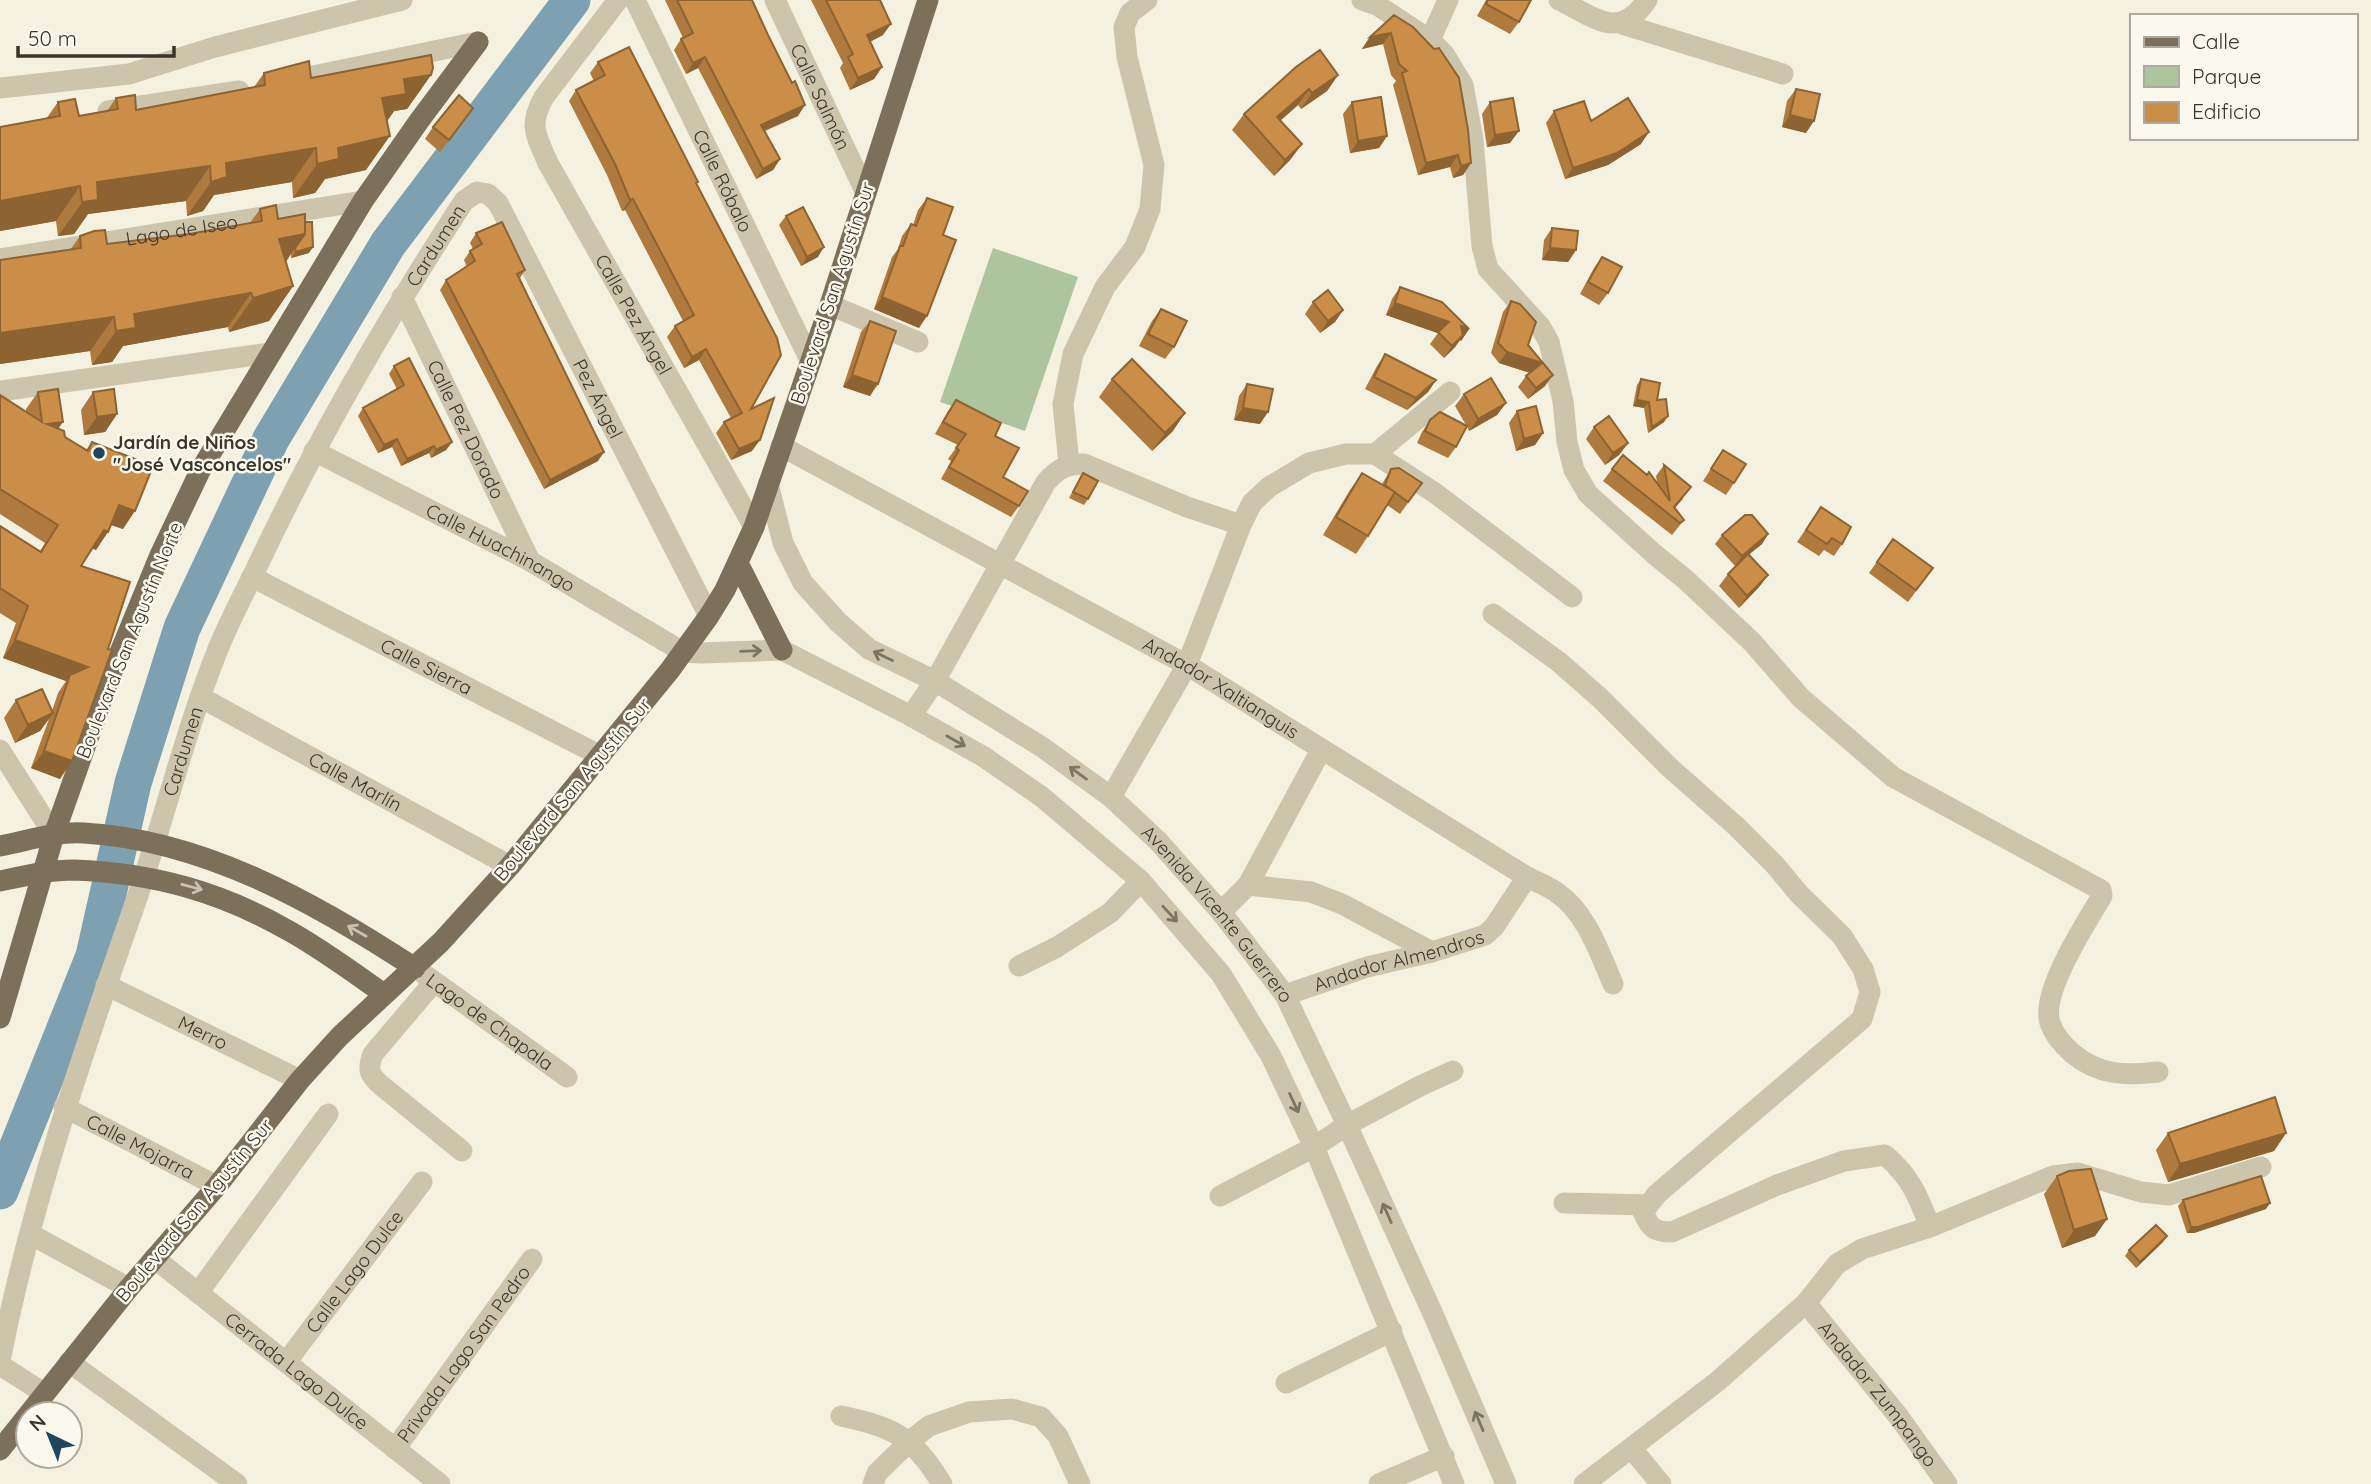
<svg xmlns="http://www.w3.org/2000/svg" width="2371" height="1484" font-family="Quicksand,sans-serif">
  <rect width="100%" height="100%" fill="#f4f1e0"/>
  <path fill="#adc49f" d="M993 248 1078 277 1025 431 940 402Z"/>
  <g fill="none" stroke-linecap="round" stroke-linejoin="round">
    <path stroke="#7ea1b2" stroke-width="37" d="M0 1191 94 956 133 783 182 628 271 439 388 244 572 0"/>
    <g stroke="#cdc5ab" stroke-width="21">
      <path id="s1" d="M618 0 544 97C528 126 536 135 548 163L754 527"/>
      <path id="s2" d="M635 0 811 362"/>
      <path id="s3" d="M775 0 866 193"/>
      <path d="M1362 0 1377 5 1430 40 1444 54 1463 85 1473 140 1482 246 1488 269 1540 326 1549 342 1563 401 1567 442 1574 470 1588 494 1653 553 1686 580 1752 642 1801 698 1893 777 2101 890 2102 896C2086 923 2040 993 2050 1023 2054 1035 2063 1045 2072 1053 2098 1075 2125 1076 2158 1072"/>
      <path d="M1559 0C1595 17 1619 42 1647 0"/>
      <path d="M1622 24 1783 74"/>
      <path d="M1430 40 1448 0"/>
      <path d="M284 82 478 42"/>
      <path d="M0 88 129 74 215 47 402 0"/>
      <path d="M108 111 239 91"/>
      <path id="s4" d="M0 259 363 201"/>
      <path id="s5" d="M402 297 530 561"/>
      <path d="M830 305 918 342"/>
      <path d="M0 391 270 353"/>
      <path id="s6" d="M781 446 1187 665 1527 877C1537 882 1548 886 1556 892 1587 913 1599 952 1613 984"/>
      <path id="s7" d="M314 451 530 561 683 652 702 653 782 650 911 716 984 757 1042 797 1141 881 1221 974 1271 1056 1314 1147 1454 1484"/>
      <path d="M1375 454 1450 392"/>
      <path d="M1069 464 1063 404 1073 354 1105 287 1135 247 1150 209 1154 165 1127 57 1124 27 1130 13 1147 0"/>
      <path id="s8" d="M768 484 783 543 803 583 838 622 869 649 935 681 1042 747 1111 797 1158 841 1221 912 1285 995 1347 1125 1433 1314 1506 1484"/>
      <path id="s9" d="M252 577 601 756"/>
      <path d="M1493 614 1559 662 1600 698 1669 767 1737 827 1775 865 1799 894 1842 936 1863 969 1870 992 1862 1019 1657 1194 1643 1212C1650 1228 1654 1232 1672 1232L1777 1185 1844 1161 1885 1155C1911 1177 1918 1196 1930 1227"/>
      <path id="s10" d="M200 697 510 866"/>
      <path d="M911 716 935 681 1046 482C1058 469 1066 464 1084 464L1187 507 1241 525"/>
      <path d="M0 750 54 835"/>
      <path d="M1111 797 1187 665 1241 525 1252 503 1269 487 1309 463 1346 454H1375L1435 493 1572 597"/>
      <path d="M1248 885 1311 892 1342 904 1432 952"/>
      <path d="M1221 912 1248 885 1321 750"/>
      <path d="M1019 966 1057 947 1110 913 1141 881"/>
      <path id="s11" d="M425 975 567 1077"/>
      <path d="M434 982 373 1054C367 1070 369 1075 382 1086L462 1151"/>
      <path id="s12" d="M106 985 300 1080"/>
      <path id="s13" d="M1285 995 1367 967 1432 952 1485 935 1494 927 1527 877"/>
      <path id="s14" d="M64 1107 217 1186"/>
      <path d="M1220 1196 1314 1147 1347 1125 1420 1086 1453 1071"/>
      <path d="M1564 1203 1647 1205"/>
      <path d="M30 1234 129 1288"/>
      <path id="s15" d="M154 1258 440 1484"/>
      <path d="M198 1293 328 1114"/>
      <path id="s16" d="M1806 1303 1899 1417 1947 1484"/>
      <path id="s17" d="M0 1361C31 1203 83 1052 136 901 165 817 185 731 218 649 229 622 243 595 256 569 316 441 387 319 464 201L477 192 488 194 498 203 709 616"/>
      <path id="s18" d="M287 1361 422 1182"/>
      <path d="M69 1362 237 1484"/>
      <path d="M0 1365 44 1393"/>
      <path d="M1286 1383 1392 1331"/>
      <path d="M841 1416C894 1427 914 1437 942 1484"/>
      <path id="s19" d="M395 1449 532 1259"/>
      <path d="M1632 1449 1661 1484"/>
      <path d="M873 1484 877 1473 910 1441 929 1426 969 1412 1012 1409 1041 1417 1058 1436 1080 1484"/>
      <path d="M1379 1484 1444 1456"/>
      <path d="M1584 1484 1718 1381 1806 1303 1837 1264 1862 1249 1930 1227 2053 1176 2078 1173 2141 1192 2169 1195 2261 1167"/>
    </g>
    <path stroke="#7d705b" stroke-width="21" d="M738 563 782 650
      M0 846C27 841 56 831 84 833 204 840 316 903 415 968
      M0 881C24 876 49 870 74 870 154 873 222 892 291 932 323 950 354 973 384 994
      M0 1018 54 835 109 679 160 555 200 471 363 201 419 121 478 42
      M0 1450 129 1288 217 1186 300 1080 340 1036 441 942 510 866 670 670 709 616 725 590 754 527 830 305 928 0"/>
  </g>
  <path fill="#ae7a3e" d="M665 0H752L798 116 765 131 780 159 773 170 756 179 698 68 686 74 674 50 681 39 683 38Z
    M811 0H880L883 35 870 42 882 67 874 79 850 90 840 68 843 63Z
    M1486 0H1531L1519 22 1510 34 1477 16Z
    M1394 15 1471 163 1463 175 1453 178 1450 167 1418 175 1393 85 1396 81 1391 75 1383 44 1362 49 1370 37Z
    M598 62 698 182 696 183 751 409 752 451 731 460 716 433 724 422 731 418 699 360 684 368 667 337 675 326 683 321 625 210 622 211 607 175 569 101 576 90 594 81 590 73Z
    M264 73 311 78 431 75 407 109 394 111 387 121 366 170 325 179 315 193 293 198 292 182 214 195 203 211 187 216 186 201 88 214 74 234 58 236 56 221 0 231V127L46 119 58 102 79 116 107 111 116 98 136 110 254 87Z
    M1338 75 1327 91 1301 109 1298 105 1280 121 1302 144 1290 160 1274 176 1232 130 1244 114Z
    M1796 89 1806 133 1782 127 1787 101Z
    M1352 102 1387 136 1379 148 1350 153 1343 114Z
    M1490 102 1510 143 1487 147 1482 114Z
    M1554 111 1591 121 1641 144 1608 165 1565 179 1546 123Z
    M465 120 440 152 425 139 433 127Z
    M927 198 943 235 919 328 874 309 892 257 898 249 902 236 911 224 913 225 918 210Z
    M260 209 278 219 305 222 309 253 291 258V254L286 262 293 286 269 321 229 332 228 327 123 346 112 362 92 365 90 351 0 364V260L70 250 80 236 107 244 189 234 250 223Z
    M786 216 818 257 801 266 779 225Z
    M1552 228 1576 250 1568 262 1542 260 1544 240Z
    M476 233 525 270 520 278 598 461 544 489 440 290 446 280 467 267 464 260 470 251 473 249 470 243Z
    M1602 257 1608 293 1599 305 1580 294 1594 268Z
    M1400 287 1469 329 1461 341 1460 340 1455 347 1444 358 1430 344 1438 333 1386 315 1392 299Z
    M1511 301 1545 386 1528 399 1518 387 1526 376 1530 373 1499 363 1491 353 1503 312Z
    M1313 302 1343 310 1335 322 1320 333 1305 314Z
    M1161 309 1174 347 1165 359 1139 346 1152 321Z
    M870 321V396L843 387 861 332Z
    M1385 354 1436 380 1428 392 1407 410 1365 389 1377 366Z
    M394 366 452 442 446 450 431 458 429 453 401 466 392 447 378 453 358 416 363 408 397 389 389 374Z
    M1112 379 1173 431 1152 451 1099 397Z
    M1641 379 1664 422 1648 433 1644 408 1633 406 1637 385Z
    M1247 384 1260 424 1234 420 1239 396Z
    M38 392 63 422 58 428 65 437 86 450 92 442 123 529 111 525 96 550 92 548 81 566 60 779 31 768 49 719 40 731 15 743 4 718 16 700 52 711 58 693 66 681 3 658 16 623 0 613V526L40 551 45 543 0 514V395L26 412V409Z
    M93 392 117 414 105 432 84 435 81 410Z
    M1464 394 1506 403 1497 415 1469 431 1467 426 1456 447 1448 458 1417 443 1422 432 1430 420 1466 425 1455 406Z
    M956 400 995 436 1003 477 1019 506 1011 517 941 479 951 461 948 459 958 445 935 434 948 411Z
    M1517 411 1543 433 1535 445 1516 451 1509 423Z
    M1594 427 1628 443 1619 455 1605 465 1586 439Z
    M1723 450 1734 483 1726 495 1703 481Z
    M1664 465 1683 499 1675 508 1684 520 1672 535 1603 481 1612 469 1657 482 1656 476Z
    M1391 469 1422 483 1400 514 1387 505 1368 536 1356 554 1323 535 1350 490 1362 473 1382 484Z
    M1083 473 1088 499 1084 505 1069 498Z
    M1821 507 1842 544 1834 556 1824 550 1819 556 1797 542Z
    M1768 534 1762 544 1749 554 1768 575 1759 587 1739 608 1719 586 1728 574 1740 562 1735 566 1715 544 1722 535Z
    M1893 539 1933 568 1908 602 1869 573Z
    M2168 1133H2286L2274 1151 2168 1182 2156 1150Z
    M2057 1176 2107 1219 2095 1236 2062 1248 2044 1194Z
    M2183 1200 2266 1209 2194 1233H2187L2178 1206Z
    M2163 1242 2136 1268 2125 1256 2129 1250Z"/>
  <path fill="#8d6332" d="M891 24 883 35 859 47 867 35Z
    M1391 33 1383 44 1362 49 1370 37Z
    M705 57 698 68 686 74 693 63Z
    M882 67 874 79 850 90 858 78Z
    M431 75 407 109 394 111 382 129V98L404 79Z
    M1338 75 1327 91 1301 109 1312 93Z
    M1309 89 1298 105 1266 133 1277 117Z
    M805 105 798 116 754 135 761 125Z
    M1790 115 1814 121 1806 133 1782 127Z
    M1519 131 1510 143 1487 147 1495 135Z
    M1649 132 1641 144 1608 165 1565 179 1573 168Z
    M390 136 366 170 325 179 315 193 293 198 317 164 338 148Z
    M1387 136 1379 148 1350 153 1358 141Z
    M1302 144 1290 160 1274 176 1285 160Z
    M316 148 292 182 214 195 203 211 187 216 211 182 226 163Z
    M1458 155 1450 167 1418 175 1426 163Z
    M780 159 773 170 756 179 763 169Z
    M1471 163 1463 175 1453 178 1461 166Z
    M210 166 186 201 88 214 74 234 58 236 97 182Z
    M80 186 56 221 0 231V201Z
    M633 199 625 210 622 211 630 200Z
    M305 234 281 268 279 239Z
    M313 247 309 253 291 258 296 252Z
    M824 247 818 257 801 266 807 257Z
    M1550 248 1576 250 1568 262 1542 260Z
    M293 286 269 321 229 332 253 298Z
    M251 293 228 327 123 346 112 362 92 365 116 331 134 314Z
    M882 297 927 316 919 328 874 309Z
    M1395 303 1449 322 1440 334 1386 315Z
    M1343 310 1335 322 1320 333 1328 321Z
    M114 317 90 351 0 364V333Z
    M1461 326 1469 329 1461 341 1460 340 1455 347 1444 358 1452 346Z
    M706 349 699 360 684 368 692 357Z
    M1507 352 1542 363 1534 374 1499 363Z
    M852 375 878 384 870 396 843 387Z
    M1553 375 1545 386 1528 399 1536 388Z
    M1436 380 1428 392 1407 410 1416 398Z
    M1637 400 1649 402 1644 408 1633 406Z
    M1506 403 1497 415 1469 431 1478 419Z
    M1243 408 1268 412 1260 424 1234 420Z
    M1185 413 1173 431 1152 451 1165 433Z
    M117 414 105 432 84 435 97 417Z
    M1668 416 1664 422 1648 433 1652 427Z
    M63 422 50 440 47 424Z
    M1543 433 1535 445 1516 451 1524 439Z
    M397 439 392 447 378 453 384 445Z
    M760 440 752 451 731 460 739 449Z
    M452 442 446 450 431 458 436 450Z
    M1628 443 1619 455 1605 465 1613 453Z
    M434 446 429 453 401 466 407 459Z
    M604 452 598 461 544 489 550 480Z
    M119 505 135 511 123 529 106 523Z
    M104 530 108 532 96 550 91 548Z
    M1768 534 1762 544 1735 566 1742 556Z
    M1768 575 1759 587 1739 608 1747 596Z
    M15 640 88 667 70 675 66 681 3 658Z
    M53 713 40 731 15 743 28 725Z
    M44 751 72 761 60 779 31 768Z
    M2286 1133 2274 1151 2168 1182 2180 1164Z
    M2270 1203 2266 1209 2194 1233H2187L2191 1227Z
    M2107 1219 2095 1236 2062 1248 2074 1230Z
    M2167 1236 2163 1242 2136 1268 2140 1262Z"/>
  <path fill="#ca8e48" stroke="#8d6332" stroke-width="2" d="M677 0H752L768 35 792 83 795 81 805 105 761 125 780 159 763 169 705 57 693 63 681 39 693 33Z
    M826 0H880L891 24 867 35 882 67 858 78 848 57 853 54Z
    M1488 0H1531L1519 22 1486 4Z
    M1394 15 1413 27 1434 49 1439 48 1459 78 1468 130 1471 163 1461 166 1458 155 1426 163 1402 73 1407 71 1399 64 1391 33 1370 37Z
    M629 47 698 182 696 183 777 338 781 355 751 409 774 398 760 440 739 449 724 422 742 413 706 349 692 357 675 326 694 315 633 199 630 200 615 164 576 90 605 75 598 62Z
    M1320 50 1338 75 1312 93 1309 89 1277 117 1302 144 1285 160 1244 114 1296 67Z
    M431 55 433 68 431 75 404 79 406 94 382 98 390 136 338 148 339 159 317 164 316 148 226 163 227 177 211 182 210 166 97 182 98 200 82 202 80 186 0 201V127L60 116 58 102 75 99 79 116 118 109 116 98 135 95 136 110 265 85 264 73 309 61 311 78Z
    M1796 89 1820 94 1814 121 1790 115Z
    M459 95 473 108 449 140 433 127Z
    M1381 97 1387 136 1358 141 1352 102Z
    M1513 98 1519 131 1495 135 1490 102Z
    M1628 98 1649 132 1617 153 1573 168 1554 111 1584 101 1591 121Z
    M927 198 953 207 943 235 956 240 927 316 882 297 900 246H903L911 224 916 226Z
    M276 205 278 219 305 214V234L279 239 293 286 253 298 251 293 134 314 136 328 116 331 114 317 0 333V260L81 248 80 236 94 231 105 230 107 244 189 234 262 221 260 209Z
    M803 207 824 247 807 257 786 216Z
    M305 222H312L313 247 296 252 295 248 305 234Z
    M502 222 525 270 517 274 604 452 550 480 446 280 475 261 470 251 482 244 476 233Z
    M1552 228 1578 231 1576 250 1550 248Z
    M1602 257 1622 267 1608 293 1588 282Z
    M1400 287 1442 302 1469 329 1461 326 1463 335 1452 346 1438 332 1449 322 1395 303Z
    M1328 290 1343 310 1328 321 1313 302Z
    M1511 301 1520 304 1536 322 1528 345 1553 375 1536 388 1526 376 1542 363 1507 352 1498 343Z
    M1161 309 1187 321 1174 347 1148 334Z
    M870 321 896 331 878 384 852 375Z
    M1385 354 1436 380 1416 398 1374 377Z
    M409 358 452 442 436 450 434 446 407 459 397 439 384 445 363 408 404 385 394 366Z
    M1132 359 1185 413 1165 433 1112 379Z
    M1491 378 1506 403 1478 419 1464 394Z
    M1641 379 1660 383 1657 400 1666 399 1668 416 1652 427 1649 402 1637 400Z
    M1247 384 1273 389 1268 412 1243 408Z
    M58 389 63 422 47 424 64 431 65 437 88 451 92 442 153 466 135 511 119 505 108 532 104 530 81 566 130 582 108 649 112 650 72 761 44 751 70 675 88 667 15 640 28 606 0 588V526L41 552 58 525 0 489V395L42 422 38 392Z
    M114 389 117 414 97 417 93 392Z
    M956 400 1001 423 995 436 1019 448 1003 477 1028 491 1019 506 949 467 959 450 956 448 966 434 943 422Z
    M1536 406 1543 433 1524 439 1517 411Z
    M1440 412 1467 426 1456 447 1425 431 1430 420Z
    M1609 416 1628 443 1613 453 1594 427Z
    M1723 450 1746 464 1734 483 1711 469Z
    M1623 455 1647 475 1649 472 1670 501 1664 465 1691 487 1674 507 1684 520 1680 523 1612 469Z
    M1399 468 1422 483 1408 502 1385 485 1391 469Z
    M1083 473 1098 481 1088 499 1073 492Z
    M1362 473 1395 492 1368 536 1336 517Z
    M1821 507 1851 527 1842 544 1832 538 1827 544 1806 530Z
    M1745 515H1752L1768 534 1742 556 1722 535Z
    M1893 539 1933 568 1916 590 1877 562Z
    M1748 554 1768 575 1747 596 1728 574Z
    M42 689 53 713 28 725 16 700Z
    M2275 1097 2286 1133 2180 1164 2168 1133Z
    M2089 1169H2091L2107 1219 2074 1230 2057 1176 2069 1171Z
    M2261 1176 2270 1203 2198 1227H2191L2183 1200Z
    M2156 1225 2167 1236 2140 1262 2129 1250Z"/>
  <defs><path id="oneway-shaft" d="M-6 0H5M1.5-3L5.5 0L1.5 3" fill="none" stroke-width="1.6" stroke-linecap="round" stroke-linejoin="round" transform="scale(1.75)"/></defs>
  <g stroke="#7d7564">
    <use href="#oneway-shaft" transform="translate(751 651) rotate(-2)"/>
    <use href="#oneway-shaft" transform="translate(883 656) rotate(-154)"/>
    <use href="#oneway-shaft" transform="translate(956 741) rotate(29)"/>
    <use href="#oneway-shaft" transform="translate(1078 773) rotate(-144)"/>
    <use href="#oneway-shaft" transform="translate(1170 914) rotate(47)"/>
    <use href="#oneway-shaft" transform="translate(1294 1103) rotate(65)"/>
    <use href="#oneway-shaft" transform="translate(1387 1213) rotate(-114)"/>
    <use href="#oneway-shaft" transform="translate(1479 1421) rotate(-113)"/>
  </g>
  <g stroke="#c9c2b3">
    <use href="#oneway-shaft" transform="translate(192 887) rotate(15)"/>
    <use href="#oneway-shaft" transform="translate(357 931) rotate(-150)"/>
  </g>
  <circle fill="#1e475e" stroke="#fbf9ed" stroke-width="2.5" cx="99" cy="453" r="7"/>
  <g text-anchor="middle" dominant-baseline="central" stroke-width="5" stroke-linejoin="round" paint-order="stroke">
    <g font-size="19" fill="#3b342a" stroke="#fbf9ed">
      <text stroke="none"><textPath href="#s3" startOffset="107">Calle Salmón</textPath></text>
      <text stroke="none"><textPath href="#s2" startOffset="201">Calle Róbalo</textPath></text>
      <text stroke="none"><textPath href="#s4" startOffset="184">Lago de Iseo</textPath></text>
      <text stroke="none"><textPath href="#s17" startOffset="1204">Cardumen</textPath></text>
      <text transform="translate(832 293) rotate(-72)">Boulevard San Agustín Sur</text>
      <text stroke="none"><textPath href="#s1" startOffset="366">Calle Pez Ángel</textPath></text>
      <text stroke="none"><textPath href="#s17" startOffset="1517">Pez Ángel</textPath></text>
      <text stroke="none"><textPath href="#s5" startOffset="147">Calle Pez Dorado</textPath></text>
      <text stroke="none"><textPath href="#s7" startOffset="210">Calle Huachinango</textPath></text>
      <text transform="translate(129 640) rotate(-68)">Boulevard San Agustín Norte</text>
      <text stroke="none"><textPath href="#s9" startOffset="196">Calle Sierra</textPath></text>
      <text stroke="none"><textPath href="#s6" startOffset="502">Andador Xaltianguis</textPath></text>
      <text stroke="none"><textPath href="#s17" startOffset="637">Cardumen</textPath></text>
      <text stroke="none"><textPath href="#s10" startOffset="177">Calle Marlín</textPath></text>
      <text transform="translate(572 789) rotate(-50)">Boulevard San Agustín Sur</text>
      <text stroke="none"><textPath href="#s8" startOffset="642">Avenida Vicente Guerrero</textPath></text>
      <text stroke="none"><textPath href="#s13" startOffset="119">Andador Almendros</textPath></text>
      <text stroke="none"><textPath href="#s11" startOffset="80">Lago de Chapala</textPath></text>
      <text stroke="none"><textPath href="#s12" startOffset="108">Merro</textPath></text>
      <text stroke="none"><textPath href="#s14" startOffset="86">Calle Mojarra</textPath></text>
      <text transform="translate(194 1210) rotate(-50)">Boulevard San Agustín Sur</text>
      <text stroke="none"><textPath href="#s18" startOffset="112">Calle Lago Dulce</textPath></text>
      <text stroke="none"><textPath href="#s19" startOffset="117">Privada Lago San Pedro</textPath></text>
      <text stroke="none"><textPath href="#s15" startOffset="182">Cerrada Lago Dulce</textPath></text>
      <text stroke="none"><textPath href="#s16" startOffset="116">Andador Zumpango</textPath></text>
    </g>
    <g font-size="19" font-weight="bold" fill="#3b342a" stroke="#fbf9ed" text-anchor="start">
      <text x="113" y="442">Jardín de Niños<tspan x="113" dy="22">"José Vasconcelos"</tspan></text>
    </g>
  </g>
  <rect x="2130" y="14" width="228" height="126" fill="#fbf9ed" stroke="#aeaa9f" stroke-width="2"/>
  <rect x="2144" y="37" width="35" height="10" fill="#7d705b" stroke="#aeaa9f" stroke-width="2"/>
  <text x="2192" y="49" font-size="21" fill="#3b342a">Calle</text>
  <rect x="2144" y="66" width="35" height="21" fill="#adc49f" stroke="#aeaa9f" stroke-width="2"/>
  <text x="2192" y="84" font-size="21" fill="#3b342a">Parque</text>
  <rect x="2144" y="102" width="35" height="21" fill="#ca8e48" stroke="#aeaa9f" stroke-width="2"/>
  <text x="2192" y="119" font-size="21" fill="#3b342a">Edificio</text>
  <g transform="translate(49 1435) rotate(317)"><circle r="33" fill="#fbf9ed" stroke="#aeaa9f" stroke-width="2"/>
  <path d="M0-5L12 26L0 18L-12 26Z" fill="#1e475e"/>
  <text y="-10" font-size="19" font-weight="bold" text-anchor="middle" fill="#3b342a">N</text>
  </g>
  <path d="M18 46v10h156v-10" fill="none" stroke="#3b342a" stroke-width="3.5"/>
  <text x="28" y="46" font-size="21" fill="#3b342a" stroke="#fbf9ed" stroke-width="5" paint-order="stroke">50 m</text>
</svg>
